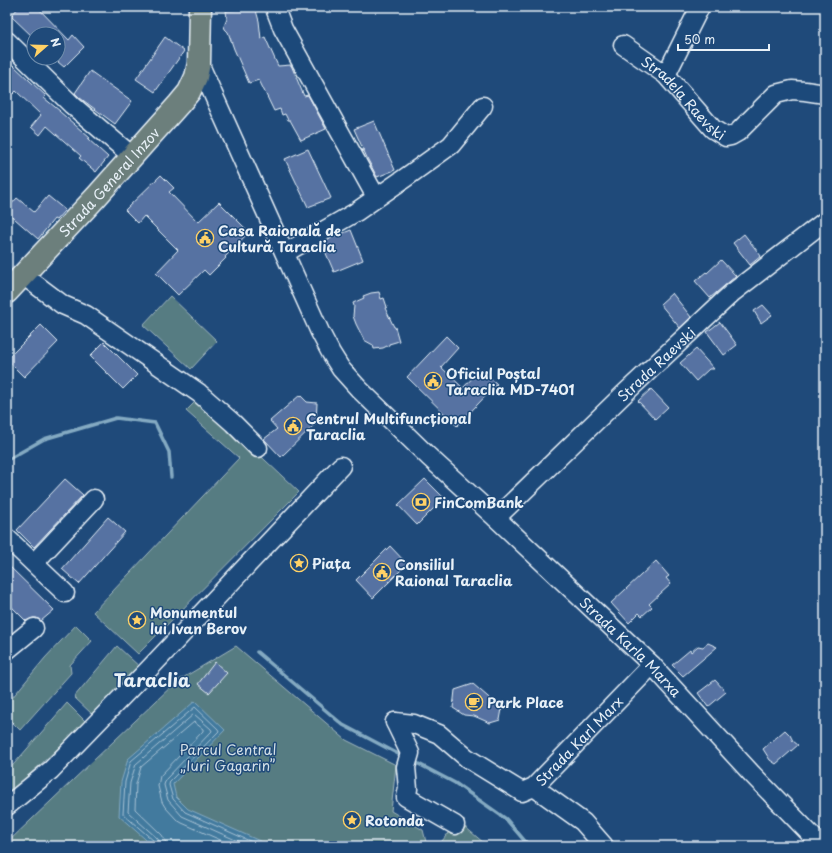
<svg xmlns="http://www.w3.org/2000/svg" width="832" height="853" font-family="'Playpen Sans',sans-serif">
  <rect width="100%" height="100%" fill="#1f4a7a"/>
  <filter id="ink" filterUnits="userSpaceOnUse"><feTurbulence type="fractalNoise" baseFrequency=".025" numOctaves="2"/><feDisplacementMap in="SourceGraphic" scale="8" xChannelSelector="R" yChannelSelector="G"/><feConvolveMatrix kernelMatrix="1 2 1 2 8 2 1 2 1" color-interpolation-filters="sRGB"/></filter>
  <g filter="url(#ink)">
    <path fill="#577c82" stroke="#a0b6bd" d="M170 296 217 341 191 369 143 325Z
      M199 398 299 492 138 654 93 612 239 458 186 411Z
      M76 625 92 641 70 665 71 673 20 730 7 717V704L45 658Z
      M117 646 142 669 93 715 74 697Z
      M236 646 346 740 396 765 391 811 423 830 427 846H19L10 840 176 682Z
      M67 703 86 722 9 794 7 792V772Z
      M458 821 484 843 482 846H438Z"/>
    <path fill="#427a9e" stroke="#84aac2" d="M195 701 225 730 173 784 176 797 188 809 271 846H153L119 816 121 782 128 759Z"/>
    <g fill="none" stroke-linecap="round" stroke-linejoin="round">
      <path stroke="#a6c1d4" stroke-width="1" d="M155 846 154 841 123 814 125 782 131 761 195 707 218 729 219 731 170 781 169 785 173 799 185 812 261 846
        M160 846V842L157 838 128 812 130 783 136 764 194 714 211 729 212 731 166 779 164 785 168 800 182 816 249 846
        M166 846 165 840 162 835 135 809 136 784 141 767 194 722 203 729V731L160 776 158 786 162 802 165 807 177 820 182 823 234 846"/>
      <path stroke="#84aac2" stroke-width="3.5" d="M7 460 44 439 116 418 155 423 169 452 171 477
        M257 652 343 725 404 757
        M413 761 455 783 506 819 529 846"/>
    </g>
    <path fill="#5672a2" stroke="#e8f1f8" d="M19 7H37L69 40 73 35 84 47 64 67 58 62V34H34V38L11 16Z
      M239 7H255L259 21 261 39 265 37 278 66 291 65 304 96 308 95 326 129 301 140 290 120H288L285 114 282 115 280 109 274 111 259 80 249 83 234 49 228 32 225 29 224 26 227 19 226 11 240 9Z
      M165 37 184 51 155 92 136 79Z
      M13 65 46 96 44 98 60 111H59L90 138 88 139 108 157 96 172 79 158 81 156 47 126 40 135 31 127 41 115 16 91 13 94 7 87V71Z
      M90 71 132 101 115 124 80 98 75 93Z
      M374 121 395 170 377 177 368 160 354 129Z
      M308 149 331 198 308 207 285 159Z
      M161 175 174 188 169 192 198 222 219 202 249 232 225 257 226 258 209 275 204 270 178 295 156 273 178 250 144 216 138 223 125 210Z
      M48 196 65 210 56 220 54 219 38 239 7 212V209L17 198 34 212Z
      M351 230 363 260 334 272 322 244 331 238Z
      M744 234 761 256 750 265 733 243Z
      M721 260 736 276 710 298 695 281 706 272 707 273Z
      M379 292 381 299 384 298 387 307 385 308 394 327H395L399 341 389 344V345L383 348 374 349 373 345 364 340 356 324 353 316 354 306 353 303 364 298 363 296 371 293Z
      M672 293 691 317 680 328 660 304Z
      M763 305 772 315 761 323 754 311Z
      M720 322 737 345 724 355 707 332Z
      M41 325 58 342 24 377 7 360V359Z
      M446 336 458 348 441 367 463 388 481 369 497 384 457 426 407 377Z
      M104 342 137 375 123 389 90 356Z
      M696 349 714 369H709L696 381 680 363Z
      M651 389 668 407 655 419 638 401Z
      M300 395 307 402 317 403 316 423 281 457 264 439 277 429 270 421Z
      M65 479 83 495 34 547 17 530Z
      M425 479 444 498 417 525 398 505Z
      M108 517 125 532 79 584 62 569Z
      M390 546 407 564 373 598 356 580Z
      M656 561 669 576 666 578 671 584 649 604 652 607 642 616 639 613 629 623 611 603Z
      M7 564 54 610 41 621 37 618H33L26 621 7 602Z
      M708 643 717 647 683 676 672 665 690 650 691 652 698 646 703 647Z
      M215 662 227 673 209 693 198 684Z
      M715 680 726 692 708 707 698 693Z
      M473 684 502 709 500 720 490 723 474 716 464 715 453 708 455 690Z
      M785 730 790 735 793 741 798 745 776 764 770 760 763 749Z"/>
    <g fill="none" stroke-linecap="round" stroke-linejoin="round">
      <defs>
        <g id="minor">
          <path d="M277 7 276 11 283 29 376 197"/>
          <path d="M7 41 72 105 132 156"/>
          <path id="s1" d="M623 45 666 75 713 129 726 137 731 136 738 132 776 94 792 90 805 91 825 94"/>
          <path id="s2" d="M199 63 320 332 331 353 341 369 359 389 429 457 496 518 652 665 752 774 822 846"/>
          <path d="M666 75 700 7"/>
          <path d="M285 253 356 212 405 178 451 145 483 106"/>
          <path d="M23 275 63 305 86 315 199 393 233 423 258 448"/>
          <path id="s3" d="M496 518 624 394 732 293 825 221"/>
          <path d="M7 538 65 593"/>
          <path d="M34 563 94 499"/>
          <path d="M7 650 34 628"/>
          <path id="s4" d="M395 722 414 724 439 734 467 758 522 792 534 787 652 665"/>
          <path d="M395 722 410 753 406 767 408 789 406 797 455 825"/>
          <path d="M534 787 583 822 604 846"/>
          <path d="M7 806 51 770 149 669 341 466"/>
        </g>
        <g id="major">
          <path id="s5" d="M7 292 96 197 179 104 189 92 196 77 199 63 200 7"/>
        </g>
      </defs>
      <use href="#minor" stroke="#e8f1f8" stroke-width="21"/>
      <use href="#major" stroke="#e8f1f8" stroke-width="25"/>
      <use href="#minor" stroke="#1f4a7a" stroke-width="18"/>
      <use href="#major" stroke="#6c7f7c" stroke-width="22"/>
    </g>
  </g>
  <defs>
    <symbol id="civic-ring" viewBox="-11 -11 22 22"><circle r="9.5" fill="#1f4a7a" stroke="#ffd166" stroke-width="1.5"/><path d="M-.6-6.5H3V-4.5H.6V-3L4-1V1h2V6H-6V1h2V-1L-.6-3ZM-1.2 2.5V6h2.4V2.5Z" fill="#ffd166"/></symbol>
    <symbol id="bank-ring" viewBox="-11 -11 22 22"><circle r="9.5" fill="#1f4a7a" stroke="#ffd166" stroke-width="1.5"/><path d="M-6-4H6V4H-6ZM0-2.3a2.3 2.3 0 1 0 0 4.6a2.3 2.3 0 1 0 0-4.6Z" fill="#ffd166"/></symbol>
    <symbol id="sight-ring" viewBox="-11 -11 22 22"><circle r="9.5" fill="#1f4a7a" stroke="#ffd166" stroke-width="1.5"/><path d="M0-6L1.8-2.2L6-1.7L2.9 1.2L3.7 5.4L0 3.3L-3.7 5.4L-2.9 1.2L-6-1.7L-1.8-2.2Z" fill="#ffd166"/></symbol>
    <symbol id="cafe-ring" viewBox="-11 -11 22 22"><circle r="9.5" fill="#1f4a7a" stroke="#ffd166" stroke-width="1.5"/><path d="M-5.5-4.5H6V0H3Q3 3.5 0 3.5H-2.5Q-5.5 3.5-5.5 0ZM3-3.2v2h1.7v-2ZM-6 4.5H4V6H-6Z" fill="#ffd166"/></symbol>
  </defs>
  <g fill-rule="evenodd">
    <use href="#civic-ring" x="195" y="228" width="20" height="20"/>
    <use href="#civic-ring" x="423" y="371" width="20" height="20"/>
    <use href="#civic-ring" x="283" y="416" width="20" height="20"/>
    <use href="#bank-ring" x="411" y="492" width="20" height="20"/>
    <use href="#sight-ring" x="289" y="553" width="20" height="20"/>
    <use href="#civic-ring" x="372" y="562" width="20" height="20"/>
    <use href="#sight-ring" x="127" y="610" width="20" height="20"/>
    <use href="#cafe-ring" x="464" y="692" width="20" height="20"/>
    <use href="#sight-ring" x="342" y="810" width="20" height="20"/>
  </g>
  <g text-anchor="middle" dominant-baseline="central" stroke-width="3" stroke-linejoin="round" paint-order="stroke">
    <g font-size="14" fill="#e8f1f8" stroke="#1f4a7a">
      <text stroke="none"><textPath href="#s1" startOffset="81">Stradela Raevski</textPath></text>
      <text stroke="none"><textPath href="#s5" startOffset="150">Strada General Inzov</textPath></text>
      <text stroke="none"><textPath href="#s3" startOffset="222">Strada Raevski</textPath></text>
      <text stroke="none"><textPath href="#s2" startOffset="739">Strada Karla Marxa</textPath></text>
      <text stroke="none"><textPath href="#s4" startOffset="225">Strada Karl Marx</textPath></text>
    </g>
    <g font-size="14" font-weight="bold" fill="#e8f1f8" stroke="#1f4a7a" text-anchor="start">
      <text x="218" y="230">Casa Raională de<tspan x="218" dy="16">Cultură Taraclia</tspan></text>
      <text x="446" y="373">Oficiul Poștal<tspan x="446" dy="16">Taraclia MD-7401</tspan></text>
      <text x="306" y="418">Centrul Multifuncțional<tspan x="306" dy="16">Taraclia</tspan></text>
      <text x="434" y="502">FinComBank</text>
      <text x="312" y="563">Piața</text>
      <text x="395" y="564">Consiliul<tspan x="395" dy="16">Raional Taraclia</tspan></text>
      <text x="150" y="612">Monumentul<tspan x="150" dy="16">lui Ivan Berov</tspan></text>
      <text x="487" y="702">Park Place</text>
      <text x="365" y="820">Rotonda</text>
    </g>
    <g font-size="14" fill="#d2dfe6" stroke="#1f4a7a">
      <text x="228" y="749">Parcul Central<tspan x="228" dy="16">„Iuri Gagarin”</tspan></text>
    </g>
    <g font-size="18" font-weight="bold" fill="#e8f1f8" stroke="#1f4a7a">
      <text x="152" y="679">Taraclia</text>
    </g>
  </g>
  <rect width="832" height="853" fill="none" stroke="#1f4a7a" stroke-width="24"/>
  <rect x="12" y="12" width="808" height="829" fill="none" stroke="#e8f1f8" stroke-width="1.5" filter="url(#ink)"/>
  <g transform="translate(46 46) rotate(70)"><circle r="19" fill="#1f4a7a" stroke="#6f8dac"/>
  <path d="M0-3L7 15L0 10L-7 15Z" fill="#ffd166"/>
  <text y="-6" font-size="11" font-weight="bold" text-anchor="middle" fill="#e8f1f8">N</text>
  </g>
  <path d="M678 44v6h91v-6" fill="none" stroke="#e8f1f8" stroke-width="2"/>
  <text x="684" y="44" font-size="12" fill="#e8f1f8" stroke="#1f4a7a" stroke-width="3" paint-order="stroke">50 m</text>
</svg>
